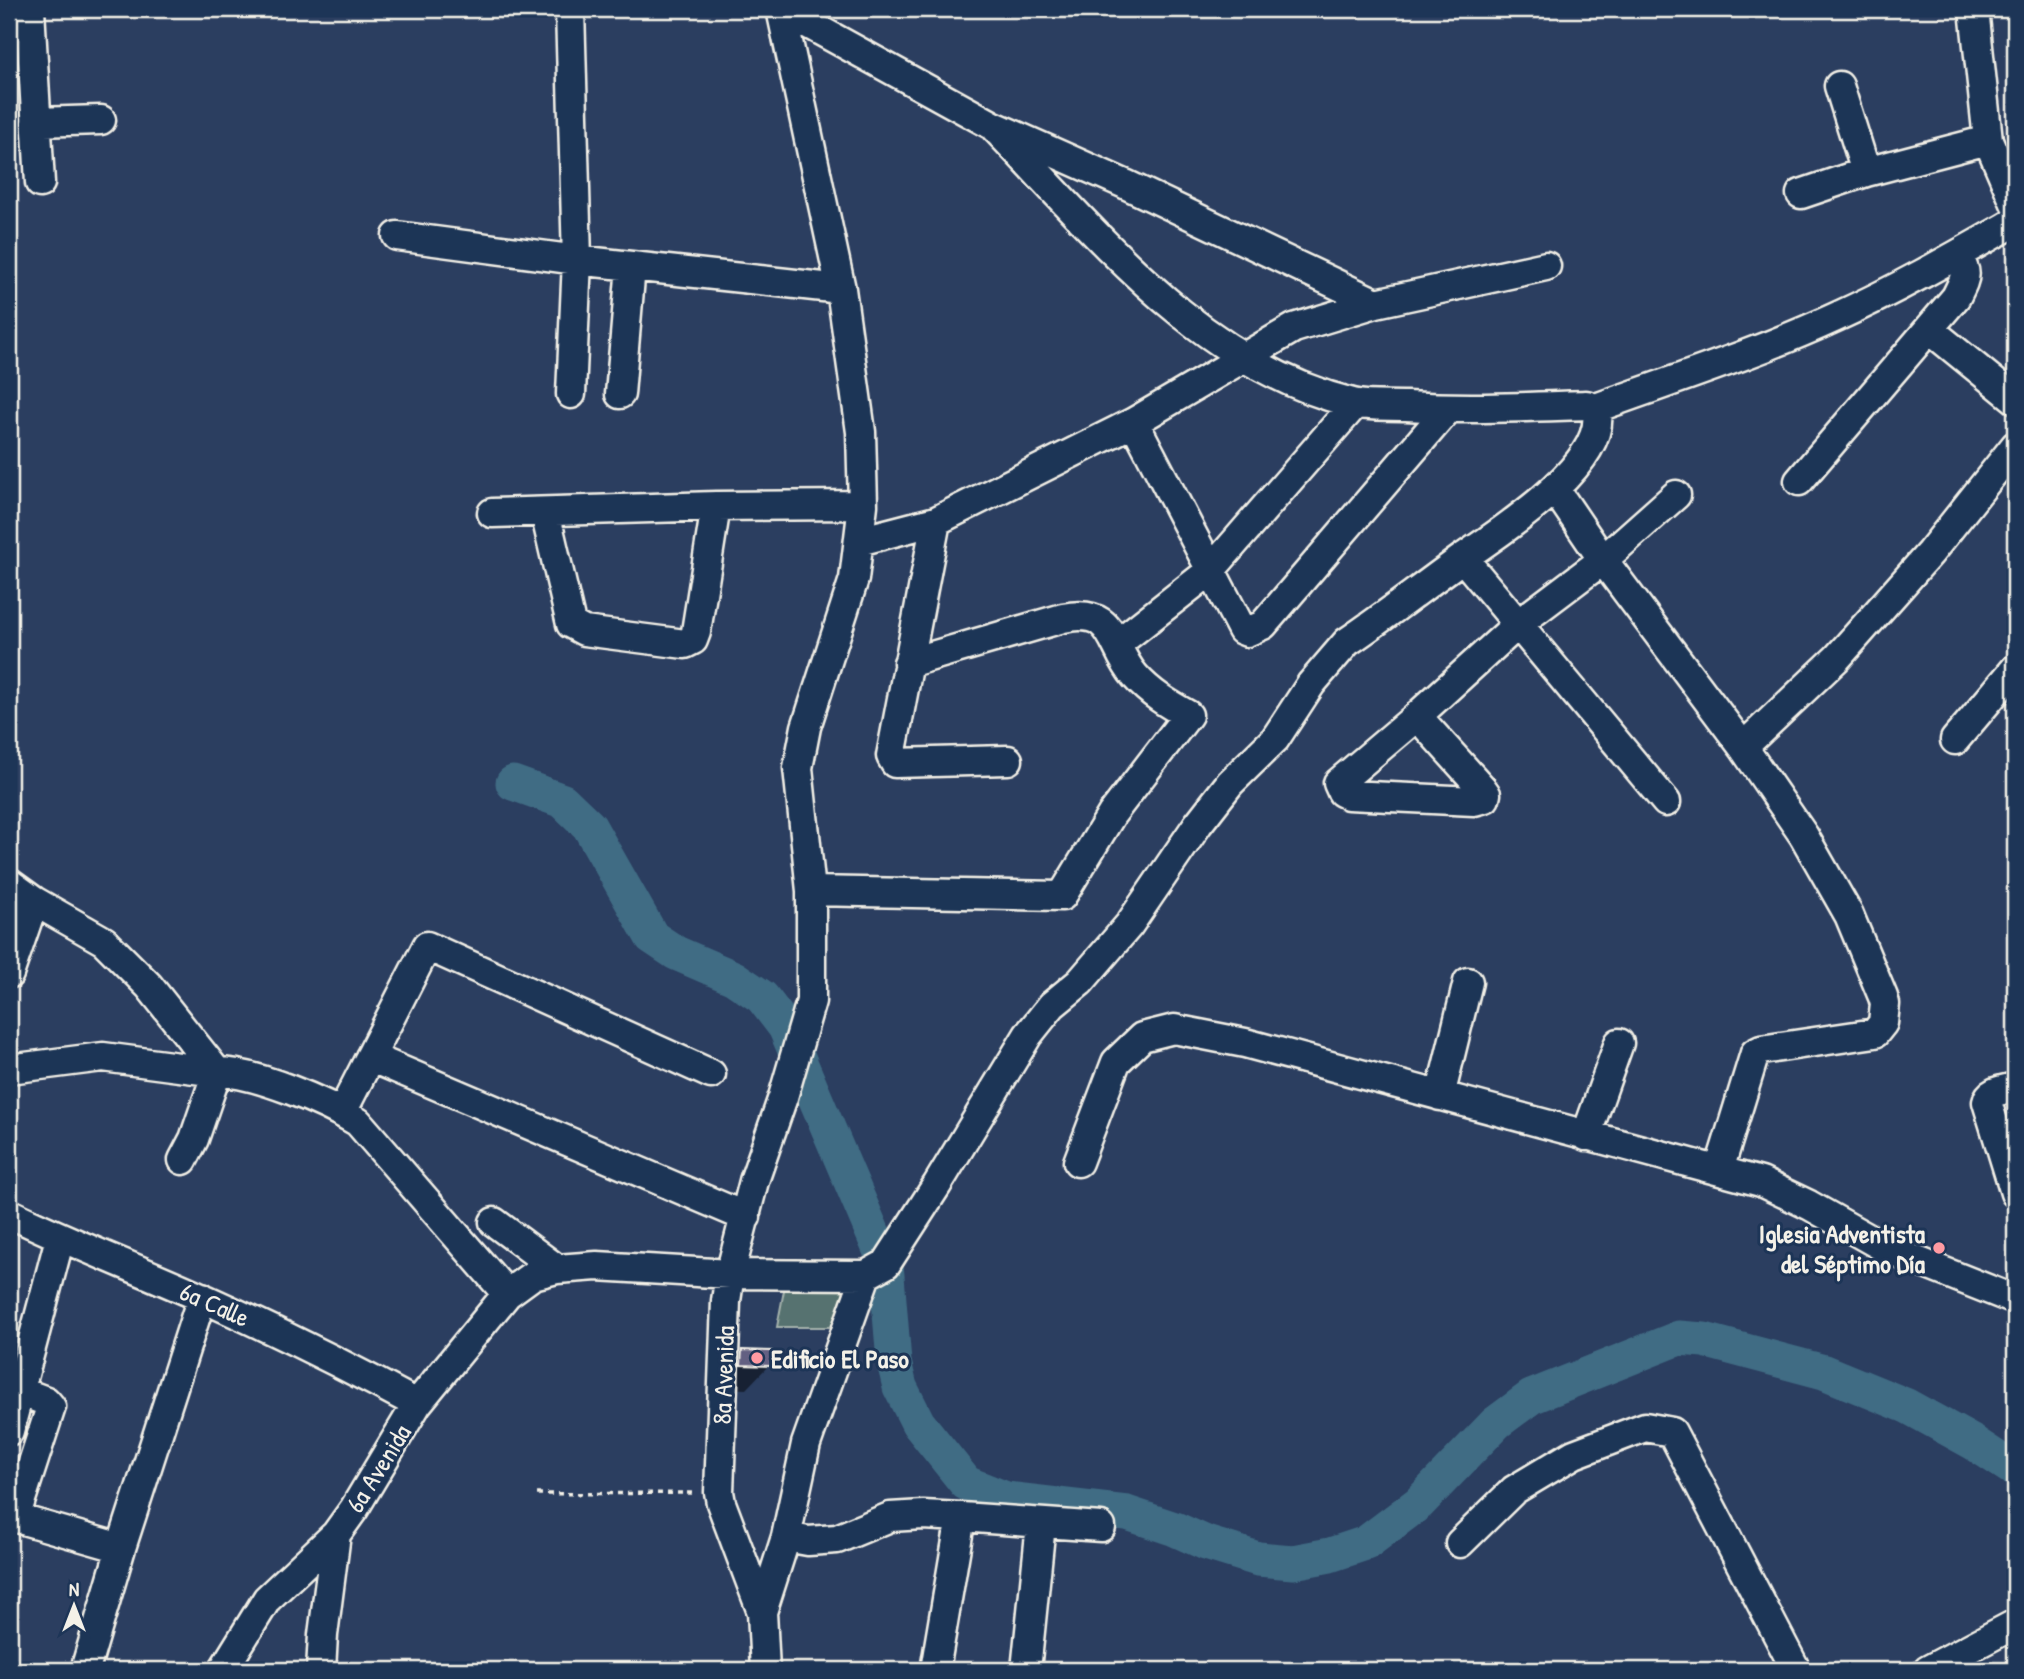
<svg xmlns="http://www.w3.org/2000/svg" width="2024" height="1679" font-family="'Patrick Hand',sans-serif">
  <rect width="100%" height="100%" fill="#2b3e60"/>
  <filter id="ink" filterUnits="userSpaceOnUse"><feTurbulence type="fractalNoise" baseFrequency=".0143" numOctaves="2"/><feDisplacementMap in="SourceGraphic" scale="14" xChannelSelector="R" yChannelSelector="G"/><feConvolveMatrix kernelMatrix="1 2 1 2 8 2 1 2 1" color-interpolation-filters="sRGB"/></filter>
  <g filter="url(#ink)">
    <path fill="#56726f" stroke="#a5b2ac" stroke-width="2" d="M844 1283 842 1327H777L785 1285Z"/>
    <path fill="#0007" d="M743 1352 769 1365 746 1389 718 1388 719 1375Z"/>
    <g fill="none" stroke-linecap="round" stroke-linejoin="round">
      <path stroke="#406c84" stroke-width="35" d="M513 783 563 801 589 826 652 937 676 953 734 978 762 997 785 1027 886 1264 894 1362 900 1387 918 1423 966 1483 1006 1499 1127 1513 1175 1529 1206 1543 1258 1559 1293 1562 1330 1555 1366 1543 1419 1503 1496 1423 1531 1397 1679 1338 1704 1340 1824 1372 1907 1406 1974 1443 2015 1470"/>
    </g>
    <path fill="#636182" stroke="#f4f1e8" stroke-width="2" d="M742 1350 772 1351 771 1366 741 1365Z"/>
    <g fill="none" stroke-linecap="round" stroke-linejoin="round">
      <defs>
        <path id="minor" d="M30 9 40 183
          M570 9 577 260 571 394
          M781 9 992 125 1125 184 1376 303
          M1974 9 1988 140 2015 203
          M1839 86 1866 172
          M36 122 101 120
          M992 125C1097 233 1199 365 1353 403 1369 407 1389 405 1406 406 1466 410 1526 407 1586 405L1596 408C1676 379 1758 353 1836 317 1898 289 1957 255 2015 222
          M1801 194 1866 172 1988 140
          M397 236 577 260 841 289
          M1929 329 2015 399
          M620 394 631 266
          M1134 422 1242 630 1247 632 1263 625 1448 409
          M1799 481 1956 297C1965 278 1970 273 1956 256
          M1555 489 1603 560 1743 747 1804 836 1849 915 1883 997 1885 1004 1883 1023 1875 1033 1761 1050 1755 1053 1719 1170
          M545 512 571 624 584 631 685 644 693 640 696 632 716 506
          M492 513 716 506 863 505
          M936 521 891 756 895 763 1008 760
          M859 541 936 521 1134 422 1294 328 1376 303 1546 266
          M1463 558 1666 802
          M1117 644 1210 571 1355 404
          M1417 716 1481 787 1486 794 1485 798 1474 801 1348 795 1342 792 1338 783 1417 716 1518 624 1603 560 1676 495
          M1955 740 2015 669
          M1743 747 1837 658 1930 553 2015 446
          M9 883 34 901 104 941 149 986 217 1072 194 1139 183 1160
          M811 891 1062 896 1112 814 1188 715C1168 704 1150 693 1135 676 1109 646 1117 607 1063 618L908 663
          M9 974 34 901
          M370 1057 746 1217
          M9 1069 103 1057 217 1072C256 1072 325 1102 358 1122L507 1294
          M2015 1087C2005 1090 1989 1090 1987 1102L2015 1193
          M1440 1096 1468 982
          M342 1112 427 946 711 1074
          M1586 1136 1619 1043
          M1078 1162 1116 1062 1142 1037 1174 1029 1245 1043 1761 1182 1809 1205 1887 1249 2015 1300
          M9 1213C72 1244 139 1269 203 1298 276 1331 347 1366 417 1404
          M494 1222 557 1269
          M9 1431 60 1238
          M9 1516 121 1548
          M961 1517 1101 1527
          M15 1518 51 1407 46 1401 19 1391
          M786 1537 808 1541 837 1539 890 1517 923 1515 961 1517 935 1670
          M1460 1543 1514 1490 1574 1454 1645 1427 1672 1432 1796 1670
          M762 1612 786 1537 806 1444 866 1275
          M85 1670 121 1548 202 1297
          M223 1670 267 1599 336 1534
          M321 1670 323 1635 336 1534 354 1509 417 1404 507 1294 533 1275 557 1269 597 1266 730 1274 866 1275 886 1264 937 1185 1028 1035 1052 1005 1080 982 1129 925 1198 824 1230 783 1275 739 1311 684 1347 642C1387 615 1425 585 1464 557 1502 531 1611 461 1596 408
          M765 1670 762 1612 721 1503 719 1492 726 1301 730 1274 754 1181 783 1097 811 1001V891L798 768 806 727 854 579 863 505 861 432 841 289 781 9
          M1026 1670 1041 1524
          M1928 1670 2015 1624"/>
      </defs>
      <use href="#minor" stroke="#f4f1e8" stroke-width="33"/>
      <path stroke="#f4f1e8" stroke-width="3.5" stroke-dasharray="5 5" stroke-linecap="butt" d="M537 1494 696 1493"/>
      <use href="#minor" stroke="#1d3557" stroke-width="28"/>
    </g>
  </g>
  <g fill="#ff9aa2" stroke="#1d3557" stroke-width="2.5">
    <circle cx="1939" cy="1248" r="7"/>
    <circle cx="757" cy="1358" r="7"/>
  </g>
  <g text-anchor="middle" dominant-baseline="central" stroke-width="6" stroke-linejoin="round" paint-order="stroke">
    <g font-size="26" font-weight="bold" fill="#f4f1e8" stroke="#1d3557" text-anchor="end">
      <text x="1925" y="1233">Iglesia Adventista<tspan x="1925" dy="30">del Séptimo Día</tspan></text>
      <text x="771" y="1358" text-anchor="start">Edificio El Paso</text>
    </g>
    <g font-size="26" fill="#f4f1e8" stroke="#1d3557">
      <text transform="translate(215 1304) rotate(24)">6a Calle</text>
      <text transform="translate(723 1375) rotate(-88)">8a Avenida</text>
      <text transform="translate(378 1468) rotate(-58)">6a Avenida</text>
    </g>
  </g>
  <rect width="2024" height="1679" fill="none" stroke="#1d3557" stroke-width="35"/>
  <rect x="18" y="18" width="1989" height="1644" fill="none" stroke="#f4f1e8" stroke-width="2.5" filter="url(#ink)"/>
  <g transform="translate(74 1606)" stroke="#1d3557" stroke-width="5" paint-order="stroke">
  <path d="M0-5L12 26L0 18L-12 26Z" fill="#f4f1e8"/>
  <text y="-10" font-size="19" font-weight="bold" text-anchor="middle" fill="#f4f1e8">N</text>
  </g>
</svg>
